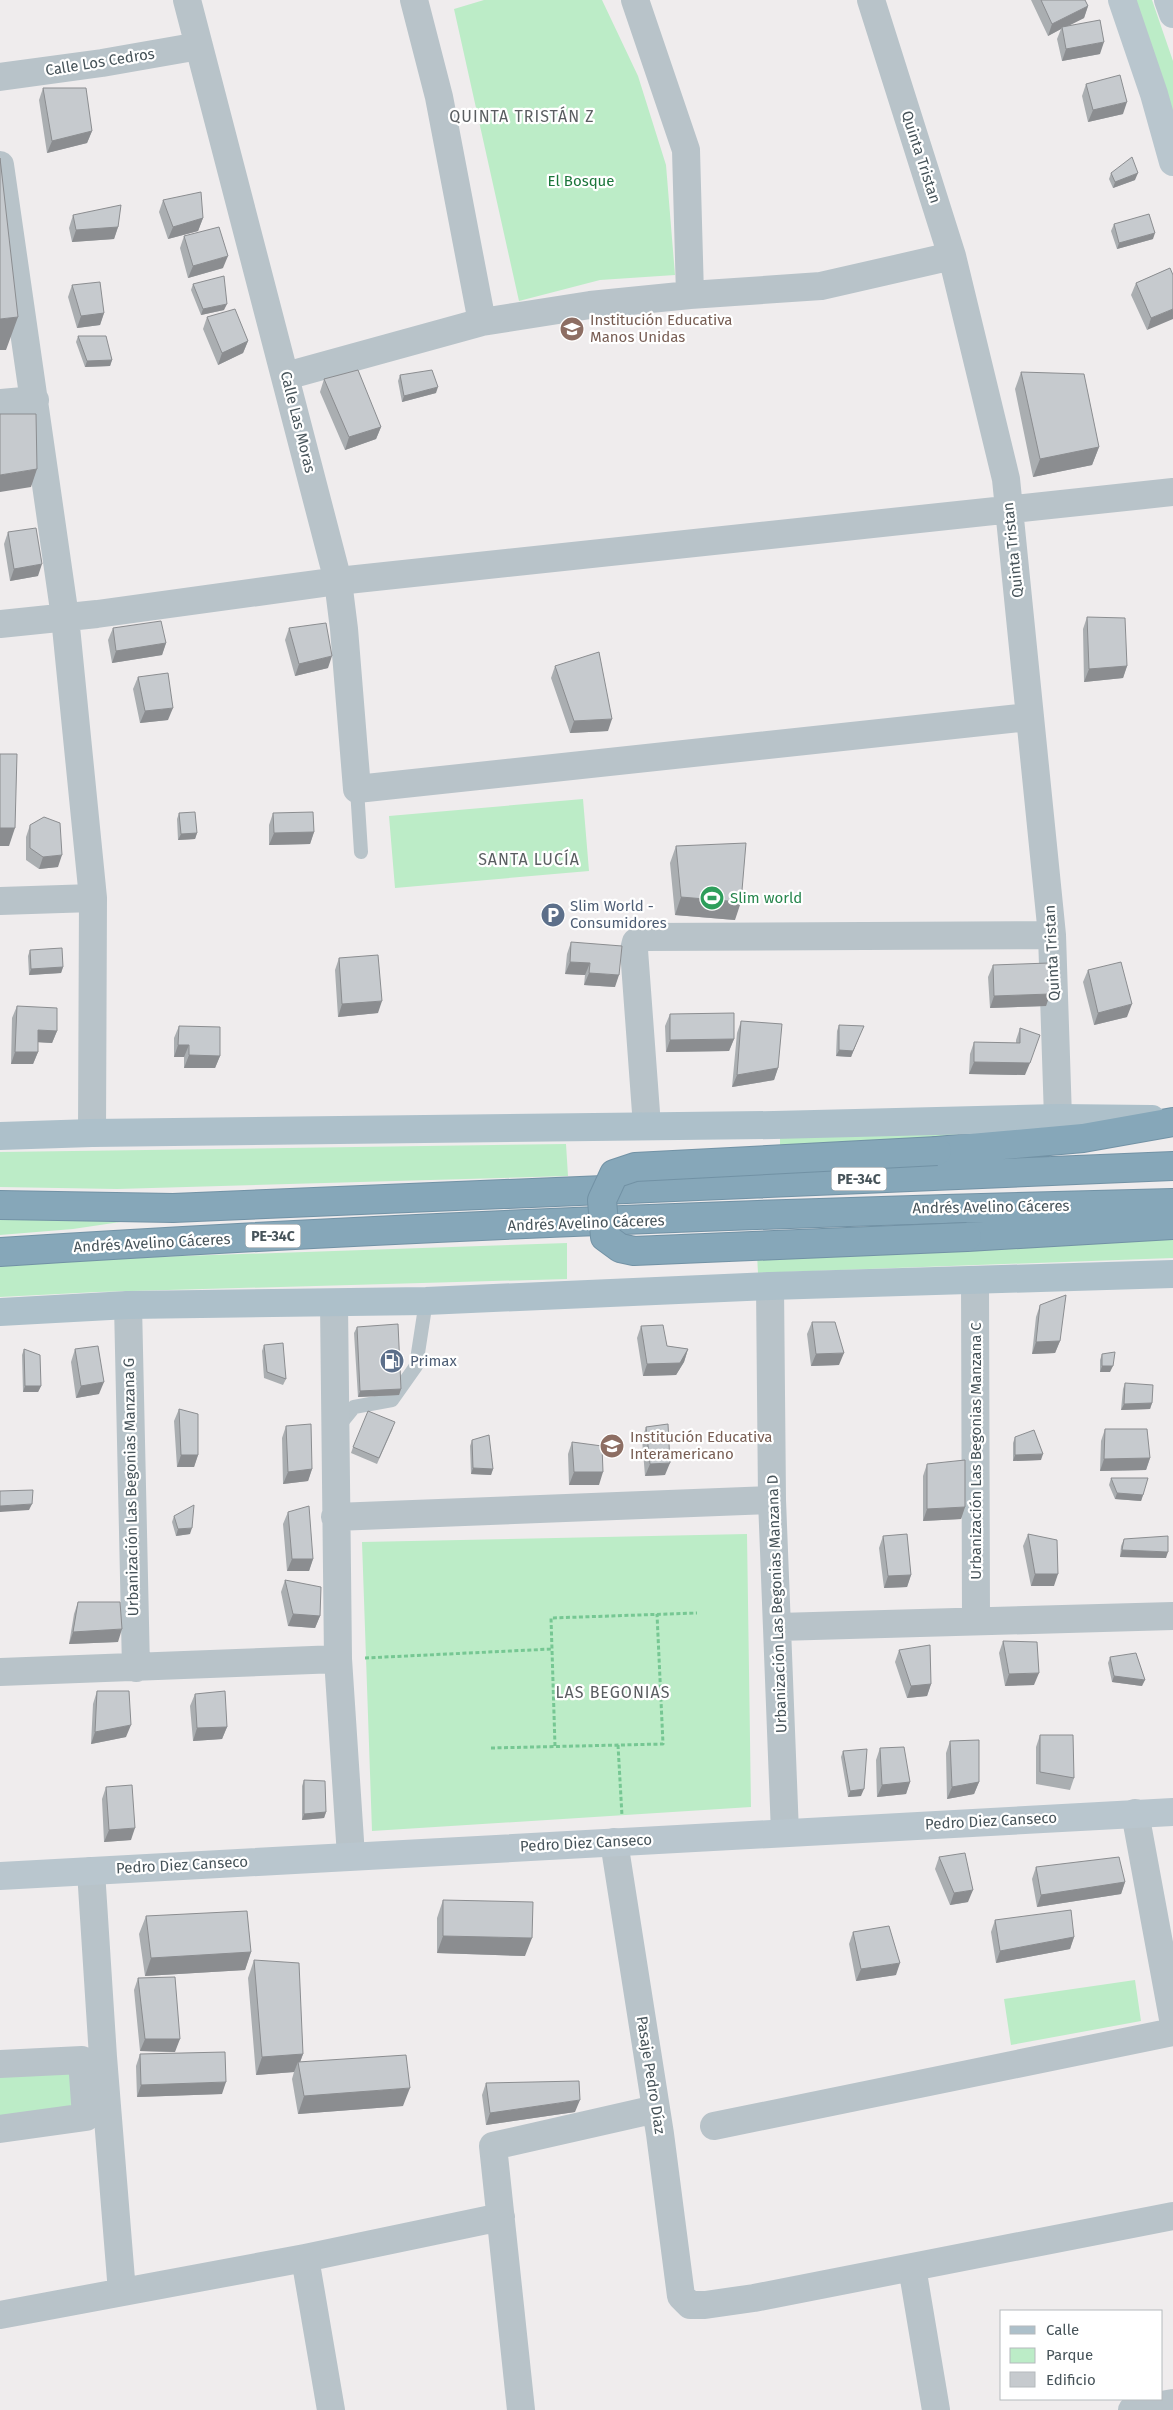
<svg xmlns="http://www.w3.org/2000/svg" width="1173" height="2410" font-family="'Fira Sans',sans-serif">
  <rect width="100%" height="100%" fill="#efeced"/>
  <path fill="#bcecc7" d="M484 0H602L638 76 666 165 675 275 600 280 519 301 454 9Z
    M1135 0H1152L1173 61V116Z
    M583 799 589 871 395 888 389 816Z
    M988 1124V1136L780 1150V1133Z
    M566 1144 568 1176 117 1189 0 1187V1152Z
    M0 1216 127 1221 73 1229 0 1235Z
    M1173 1239V1258L758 1273 757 1254Z
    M567 1243V1279L97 1292 0 1297V1266L96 1259Z
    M747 1534 751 1807 372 1831 362 1542Z
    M1135 1980 1141 2021 1011 2045 1004 1999Z
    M74 2073 78 2109 0 2117V2077Z"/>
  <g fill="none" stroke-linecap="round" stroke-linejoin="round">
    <defs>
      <path id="highway" d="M937 1151 1083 1138 1173 1122
        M0 1205 173 1208 1173 1166
        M967 1237 1173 1225
        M0 1252C390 1227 782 1212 1173 1203"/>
    </defs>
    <use href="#highway" stroke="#7292a5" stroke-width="30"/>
    <path stroke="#76c793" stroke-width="3" stroke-dasharray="4 2.5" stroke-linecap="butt" d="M365 1658 552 1649
      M618 1745 622 1816
      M555 1746 551 1618 697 1613
      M491 1748 663 1744 657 1614"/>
    <path stroke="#b8c3c9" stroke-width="14" d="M357 789 361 852
      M337 1428 354 1407 392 1400 416 1366 426 1301"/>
    <path stroke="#b8c3c9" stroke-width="28" d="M187 0 338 581 344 629 357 789 1029 717
      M414 0 439 97 482 322
      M635 0 686 150 690 295
      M871 0 952 256 1006 479 1052 935 1058 1118
      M0 77 102 63 199 46
      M0 165 65 617 93 898 92 1133
      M286 376 482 322 590 305 690 295 821 286 952 256
      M0 403 35 400
      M0 624 97 614 338 581 1173 492
      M0 901 93 898
      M647 1126 634 950 636 942 645 937 1052 935
      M975 1280 976 1621
      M770 1286 772 1500 785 1833
      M334 1303 338 1659 351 1856
      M128 1305 136 1668
      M335 1517 772 1500
      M778 1627 1173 1616
      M0 1672 338 1659
      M1135 1813 1173 2019
      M614 1842 660 2134 681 2296 690 2305H705L754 2298 1173 2216
      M91 1871 103 2057 122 2292
      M0 2064 82 2060 86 2117 0 2129
      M714 2126 1173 2032
      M305 2258 331 2410
      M912 2267 936 2410
      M0 2315 305 2258 501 2217
      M521 2410 493 2146 656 2109
      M1132 2410 1173 2403"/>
    <path stroke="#b9c6ce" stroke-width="28" d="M1122 0 1154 94 1173 162
      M1168 0 1173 14
      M0 1876 1173 1812"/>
    <path stroke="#adc0ca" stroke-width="28" d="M0 1136 92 1133 774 1125 1058 1118 1152 1119
      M0 1312 128 1305 426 1301 770 1286 1173 1274"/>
    <use href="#highway" stroke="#86a7b9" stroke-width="28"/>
    <defs>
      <path id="highway-bridge" d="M937 1151 635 1167 614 1174 602 1200 605 1237 620 1248 634 1251 967 1237"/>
    </defs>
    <use href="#highway-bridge" stroke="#7292a5" stroke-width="30" stroke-linecap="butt"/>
    <use href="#highway-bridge" stroke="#86a7b9" stroke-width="28"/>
  </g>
  <path fill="#aaaeb1" d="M1031 0H1085L1088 6 1084 18 1068 26 1100 54 1062 61 1057 39 1061 29 1048 36Z
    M1086 84 1123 114 1088 122 1082 96Z
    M43 88 92 131 87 143 47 153 39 100Z
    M1111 173 1135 180 1113 188 1109 179Z
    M163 200 203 218 198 231 168 239 159 212Z
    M73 215 118 227 114 239 72 242 69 228Z
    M1114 224 1153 239 1117 249 1111 231Z
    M184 236 223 268 188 278 180 248Z
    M1170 268 1147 330 1131 295 1136 283Z
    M193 284 224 310 201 315 191 290Z
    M72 285 104 313 100 325 77 328 68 297Z
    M207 317 248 341 243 353 218 365 203 329Z
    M78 336 112 360 110 366 85 367 76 342Z
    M1021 372 1099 447 1092 465 1033 477 1015 389Z
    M400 375 436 393 402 402 398 381Z
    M324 379 381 427 376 439 345 450 320 392Z
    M8 532 38 576 10 581 4 544Z
    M1087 617 1127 666 1123 678 1084 682 1083 629Z
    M113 628 166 643 162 655 112 663 108 640Z
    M289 628 328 668 295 676 285 640Z
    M555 666 608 731 570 733 551 678Z
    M138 677 168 720 140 723 133 689Z
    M179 813 197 833 195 839 178 840 177 819Z
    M273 813 314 832 310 844 269 845V825Z
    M30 825 58 867 39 869 26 860V837Z
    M676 846 735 920 675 915 670 863Z
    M571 942 615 987 584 985 585 975 565 974 567 954Z
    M30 950 63 967 61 973 29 975 28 956Z
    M339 958 378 1013 338 1017 335 970Z
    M993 965 1050 994 1046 1006 990 1008 988 977Z
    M1088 970 1127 1017 1094 1025 1083 982Z
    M17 1006 57 1031 52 1043 38 1042V1052L33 1064H11L12 1018Z
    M670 1014 734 1039 729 1051 666 1052 665 1026Z
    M741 1021 778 1068 774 1080 732 1087 737 1033Z
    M839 1025 861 1032 851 1057 836 1056 837 1031Z
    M179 1026 220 1056 215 1068H184V1057H174V1038Z
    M1020 1028 1025 1075 969 1074 970 1054 974 1042 1016 1043V1040Z
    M1040 1305 1060 1341 1055 1353 1032 1354 1036 1317Z
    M812 1322 839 1365 811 1366 807 1334Z
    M641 1326 667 1346 688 1349 684 1362 676 1375 643 1376 637 1338Z
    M357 1327 401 1389 399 1395 358 1397 354 1333Z
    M264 1345 286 1379 283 1385 264 1378 262 1351Z
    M24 1349 41 1386 38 1392H23L22 1355Z
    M75 1349 99 1394 76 1398 71 1362Z
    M1102 1354 1110 1372H1100V1360Z
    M1125 1383 1152 1403 1150 1409 1121 1410 1123 1389Z
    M179 1409 198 1455 194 1467H177L174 1421Z
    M286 1426 312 1469 308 1481 283 1484 282 1438Z
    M646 1427 665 1475 645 1476 642 1439Z
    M393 1428 377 1464 351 1453 353 1447Z
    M1105 1429 1150 1458 1146 1470 1100 1471 1101 1441Z
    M1015 1437 1041 1460 1013 1461V1443Z
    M472 1440 493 1469 491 1475 471 1474 470 1446Z
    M572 1442 599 1485H569L568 1454Z
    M927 1464 965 1507 961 1519 923 1521V1476Z
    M1111 1478 1143 1495 1141 1501 1115 1499 1109 1485Z
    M288 1512 313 1559 309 1571H287L283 1524Z
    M174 1516 190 1534 176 1536 172 1522Z
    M1028 1534 1054 1586H1031L1023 1546Z
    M883 1536 911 1575 907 1587 884 1588 879 1548Z
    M1124 1539 1166 1558 1120 1557 1121 1546Z
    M285 1580 320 1616 315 1628 288 1626 281 1592Z
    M78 1602 118 1642 69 1644 74 1614Z
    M1003 1641 1034 1685 1005 1686 999 1653Z
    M899 1650 931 1684 927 1696 907 1698 895 1662Z
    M1110 1657 1142 1686 1112 1682 1108 1663Z
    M97 1691 126 1737 91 1744 93 1704Z
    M195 1694 227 1727 222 1739 193 1741 190 1706Z
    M1040 1735 1074 1778 1070 1790 1036 1784V1747Z
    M950 1741 979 1782 974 1794 947 1799 946 1753Z
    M880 1748 910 1782 906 1794 877 1797 876 1760Z
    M843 1751 861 1796 848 1797 841 1757Z
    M304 1780 326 1812 324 1818 302 1820V1786Z
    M106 1787 131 1840 104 1842 102 1799Z
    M939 1857 968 1902 950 1905 935 1869Z
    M1036 1867 1125 1882 1121 1894 1037 1907 1032 1879Z
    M443 1900 525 1956 437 1953V1918Z
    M146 1916 251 1952 245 1970 145 1976 139 1934Z
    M995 1920 1074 1937 1070 1949 996 1963 991 1932Z
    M853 1932 896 1975 856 1981 849 1944Z
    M254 1960 303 2054 300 2062 403 2106 298 2114 292 2079 294 2072 256 2075 248 1978Z
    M138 1978 175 2052 140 2051 134 1990Z
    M140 2054 222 2094 137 2097 136 2066Z
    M486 2083 575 2112 486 2125 482 2095Z"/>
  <path fill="#8b8d90" d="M1088 6 1084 18 1062 29V27L1061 29 1048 36 1052 24Z
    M1104 42 1100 54 1062 61 1066 49Z
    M1127 102 1123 114 1088 122 1093 110Z
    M92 131 87 143 47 153 52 141Z
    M1138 173 1135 180 1113 188 1115 182Z
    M203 218 198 231 168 239 173 227Z
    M118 227 114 239 72 242 76 230Z
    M1155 233 1153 239 1117 249 1119 243Z
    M228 256 223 268 188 278 193 266Z
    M227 304 224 310 201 315 203 309Z
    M1173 309V319L1147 330 1151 318Z
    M104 313 100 325 77 328 81 316Z
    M18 317 6 350H0V319Z
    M248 341 243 353 218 365 222 353Z
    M112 360 110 366 85 367 87 361Z
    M438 387 436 393 402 402 404 396Z
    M381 427 376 439 345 450 349 437Z
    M1099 447 1092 465 1033 477 1040 459Z
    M37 469 31 487 0 492V475Z
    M42 564 38 576 10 581 14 569Z
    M166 643 162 655 112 663 116 651Z
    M332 656 328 668 295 676 299 664Z
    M1127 666 1123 678 1084 682 1089 669Z
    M173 708 168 720 140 723 145 711Z
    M612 719 608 731 570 733 574 721Z
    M0 828H15L9 846H0Z
    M314 832 310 844 269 845 274 833Z
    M197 833 195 839 178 840 181 834Z
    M62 855 58 867 39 869 43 857Z
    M681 897 741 902 735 920 675 915Z
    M570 962 590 963 585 975 565 974Z
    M63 967 61 973 29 975 31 969Z
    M589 973 619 975 615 987 584 985Z
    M1050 994 1046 1006 990 1008 994 996Z
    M382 1001 378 1013 338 1017 342 1004Z
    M1132 1004 1127 1017 1094 1025 1098 1013Z
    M38 1030 57 1031 52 1043 34 1042Z
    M861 1032 851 1057 836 1056 839 1050Z
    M734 1039 729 1051 666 1052 670 1040Z
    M178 1045H189L184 1057H174Z
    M15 1052H38L33 1064H11Z
    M189 1055 220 1056 215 1068H184Z
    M974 1062 1030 1063 1025 1075 969 1074Z
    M778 1068 774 1080 732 1087 737 1075Z
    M1060 1341 1055 1353 1032 1354 1036 1342Z
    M688 1349 684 1362 676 1375 643 1376 647 1364Z
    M844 1353 839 1365 811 1366 816 1354Z
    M1102 1366H1113L1110 1372H1100Z
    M104 1382 99 1394 76 1398 81 1386Z
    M25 1386H41L38 1392H23Z
    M401 1389 399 1395 358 1397 360 1391Z
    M1152 1403 1150 1409 1121 1410 1124 1404Z
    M1043 1454 1041 1460 1013 1461 1015 1455Z
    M181 1455H198L194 1467H177Z
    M1150 1458 1146 1470 1100 1471 1104 1459Z
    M670 1463 665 1475 645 1476 650 1464Z
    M473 1468 493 1469 491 1475 471 1474Z
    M312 1469 308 1481 283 1484 288 1472Z
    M574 1472H603L599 1485H569Z
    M1117 1493 1143 1495 1141 1501 1115 1499Z
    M32 1504 29 1510 0 1512V1506Z
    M965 1507 961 1519 923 1521 927 1509Z
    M192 1528 190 1534 176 1536 178 1529Z
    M1122 1550 1168 1552 1166 1558 1120 1557Z
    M292 1559H313L309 1571H287Z
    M1035 1574H1058L1054 1586H1031Z
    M911 1575 907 1587 884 1588 888 1576Z
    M293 1614 320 1616 315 1628 288 1626Z
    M122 1629 118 1642 69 1644 73 1632Z
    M1039 1673 1034 1685 1005 1686 1009 1674Z
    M1114 1676 1145 1680 1142 1686 1112 1682Z
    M931 1684 927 1696 907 1698 911 1686Z
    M131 1725 126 1737 91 1744 95 1732Z
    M227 1727 222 1739 193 1741 197 1728Z
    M910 1782 906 1794 877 1797 882 1785Z
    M979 1782 974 1794 947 1799 952 1787Z
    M864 1789 861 1796 848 1797 850 1791Z
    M326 1812 324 1818 302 1820 304 1814Z
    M135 1828 131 1840 104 1842 109 1830Z
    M1125 1882 1121 1894 1037 1907 1041 1895Z
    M973 1890 968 1902 950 1905 954 1893Z
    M443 1936 532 1938 525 1956 437 1953Z
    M1074 1937 1070 1949 996 1963 1000 1951Z
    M251 1952 245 1970 145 1976 151 1958Z
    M900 1963 896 1975 856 1981 861 1969Z
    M145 2039H180L175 2052 140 2051Z
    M303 2054 299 2065 298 2062 294 2072 256 2075 262 2057Z
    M226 2082 222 2094 137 2097 141 2085Z
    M410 2088 403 2106 298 2114 304 2096Z
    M580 2100 575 2112 486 2125 490 2113Z"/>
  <path fill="#c6cace" stroke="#8b8d90" d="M1041 0H1085L1088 6 1052 24Z
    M1100 20 1104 42 1066 49 1062 27Z
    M1120 75 1127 102 1093 110 1086 84Z
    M43 88H86L92 131 52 141Z
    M1132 157 1138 173 1115 182 1111 173Z
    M0 158 18 317 0 319Z
    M201 192 203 218 173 227 163 200Z
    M121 205 118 227 76 230 73 215Z
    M1149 214 1155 233 1119 243 1114 224Z
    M219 227 228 256 193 266 184 236Z
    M1170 268 1173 275V309L1151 318 1136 283Z
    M224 276 227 304 203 309 193 284Z
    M100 282 104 313 81 316 72 285Z
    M235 309 248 341 222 353 207 317Z
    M78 336H106L112 360 87 361Z
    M358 370 381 427 349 437 324 379Z
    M432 370 438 387 404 396 400 375Z
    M1021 372 1084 374 1099 447 1040 459Z
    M0 414H36L37 469 0 475Z
    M36 528 42 564 14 569 8 532Z
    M1087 617 1125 618 1127 666 1089 669Z
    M161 621 166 643 116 651 113 628Z
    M326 623 332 656 299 664 289 628Z
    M599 652 612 719 574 721 555 666Z
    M168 673 173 708 145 711 138 677Z
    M0 754H17L15 828H0Z
    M195 812 197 833 181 834 179 813Z
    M313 812 314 832 274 833 273 813Z
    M44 817 60 823 62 855 43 857 30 848V825Z
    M746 843 741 902 681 897 676 846Z
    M571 942 622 946 619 975 589 973 590 963 570 962Z
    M62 948 63 967 31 969 30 950Z
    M378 955 382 1001 342 1004 339 958Z
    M1121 962 1132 1004 1098 1013 1088 970Z
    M1049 963 1050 994 994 996 993 965Z
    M17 1006 57 1008V1031L38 1030V1052H15Z
    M734 1013V1039L670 1040V1014Z
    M741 1021 782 1024 778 1068 737 1075Z
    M839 1025 864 1026 853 1051 839 1050Z
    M179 1026 220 1027V1056L189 1055V1045H178Z
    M1020 1028 1040 1035 1030 1063 974 1062V1042L1020 1043Z
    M1066 1295 1060 1341 1036 1342 1040 1305Z
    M812 1322H835L844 1353 816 1354Z
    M398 1324 401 1389 360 1391 357 1327Z
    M663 1325 667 1346 688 1349 680 1363 647 1364 641 1326Z
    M283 1343 286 1379 267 1372 264 1345Z
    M98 1346 104 1382 81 1386 75 1349Z
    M24 1349 40 1355 41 1386H25Z
    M1115 1352 1113 1366H1102V1354Z
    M1125 1383 1153 1385 1152 1403 1124 1404Z
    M179 1409 198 1414V1455H181Z
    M368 1411 395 1422 379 1458 353 1447Z
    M311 1424 312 1469 288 1472 286 1426Z
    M668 1424 670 1463 650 1464 646 1427Z
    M1105 1429H1147L1150 1458 1104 1459Z
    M1034 1430 1043 1454 1015 1455V1437Z
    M489 1435 493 1469 473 1468 472 1440Z
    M572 1442 602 1446 603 1472H574Z
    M965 1460V1507L927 1509V1464Z
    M1111 1478H1148L1143 1495 1117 1493Z
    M33 1490 32 1504 0 1506V1491Z
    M194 1505 192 1528 178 1529 174 1516Z
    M309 1506 313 1559H292L288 1512Z
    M907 1534 911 1575 888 1576 883 1536Z
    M1028 1534 1057 1540 1058 1574H1035Z
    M1168 1536V1552L1122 1550 1124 1539Z
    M285 1580 321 1587 320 1616 293 1614Z
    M78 1602H120L122 1629 73 1632Z
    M1003 1641 1037 1642 1039 1673 1009 1674Z
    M930 1645 931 1684 911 1686 899 1650Z
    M1136 1653 1145 1680 1114 1676 1110 1657Z
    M97 1691H129L131 1725 95 1732Z
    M225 1691 227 1727 197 1728 195 1694Z
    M1040 1735H1073L1074 1778 1040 1772Z
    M979 1740V1782L952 1787 950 1741Z
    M904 1747 910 1782 882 1785 880 1748Z
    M867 1749 864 1789 850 1791 843 1751Z
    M304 1780 325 1781 326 1812 304 1814Z
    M132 1785 135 1828 109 1830 106 1787Z
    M965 1853 973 1890 954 1893 939 1857Z
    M1119 1857 1125 1882 1041 1895 1036 1867Z
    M443 1900 533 1902 532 1938 443 1936Z
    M1071 1910 1074 1937 1000 1951 995 1920Z
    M247 1911 251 1952 151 1958 146 1916Z
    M889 1926 900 1963 861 1969 853 1932Z
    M254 1960 299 1963 303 2054 262 2057Z
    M175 1977 180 2039H145L138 1978Z
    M225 2052 226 2082 141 2085 140 2054Z
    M406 2055 410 2088 304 2096 298 2062Z
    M579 2081 580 2100 490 2113 486 2083Z"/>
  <defs>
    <symbol id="school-disc" viewBox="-11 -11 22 22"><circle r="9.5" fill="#8d6e63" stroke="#fff"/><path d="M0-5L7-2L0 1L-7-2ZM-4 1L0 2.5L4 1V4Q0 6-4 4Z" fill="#fff"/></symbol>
    <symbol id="stadium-disc" viewBox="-11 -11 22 22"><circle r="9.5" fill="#2e9e5b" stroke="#fff"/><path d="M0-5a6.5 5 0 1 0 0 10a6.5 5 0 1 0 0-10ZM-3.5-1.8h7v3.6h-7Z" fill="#fff"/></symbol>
    <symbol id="parking-disc" viewBox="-11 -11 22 22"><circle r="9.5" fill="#5c6f8a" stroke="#fff"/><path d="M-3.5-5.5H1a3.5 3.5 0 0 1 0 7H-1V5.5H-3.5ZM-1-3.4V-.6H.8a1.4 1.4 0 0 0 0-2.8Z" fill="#fff"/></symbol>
    <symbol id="fuel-disc" viewBox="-11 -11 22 22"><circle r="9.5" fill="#5c6f8a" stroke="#fff"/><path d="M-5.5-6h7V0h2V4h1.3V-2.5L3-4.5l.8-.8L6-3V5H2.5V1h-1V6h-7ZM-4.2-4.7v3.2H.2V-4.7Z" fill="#fff"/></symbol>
  </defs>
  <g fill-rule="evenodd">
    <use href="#school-disc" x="558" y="315" width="28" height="28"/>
    <use href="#stadium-disc" x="698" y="884" width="28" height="28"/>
    <use href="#parking-disc" x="539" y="901" width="28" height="28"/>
    <use href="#fuel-disc" x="378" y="1347" width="28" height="28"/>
    <use href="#school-disc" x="598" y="1432" width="28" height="28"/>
  </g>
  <g text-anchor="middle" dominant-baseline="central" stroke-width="4.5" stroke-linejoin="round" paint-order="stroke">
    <g fill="#fff" stroke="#7e878b" stroke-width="1">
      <rect x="831.5" y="1167.5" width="55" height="23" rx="4"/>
      <rect x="245.5" y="1224.5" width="55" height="23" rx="4"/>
    </g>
    <g font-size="14" font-weight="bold" fill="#465359">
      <text x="859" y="1179">PE-34C</text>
      <text x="273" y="1236">PE-34C</text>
    </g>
    <g font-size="15" fill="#465359" stroke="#fff">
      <text transform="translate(100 62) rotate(-9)">Calle Los Cedros</text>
      <text transform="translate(921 157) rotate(72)">Quinta Tristan</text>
      <text transform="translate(298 422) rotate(76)">Calle Las Moras</text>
      <text transform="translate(1013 550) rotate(-96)">Quinta Tristan</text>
      <text transform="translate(1052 953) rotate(-93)">Quinta Tristan</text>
      <text transform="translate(991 1207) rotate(-1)">Andrés Avelino Cáceres</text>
      <text transform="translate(586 1223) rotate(-2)">Andrés Avelino Cáceres</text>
      <text transform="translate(152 1243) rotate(-3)">Andrés Avelino Cáceres</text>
      <text transform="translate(976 1451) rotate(-90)">Urbanización Las Begonias Manzana C</text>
      <text transform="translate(131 1487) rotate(-91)">Urbanización Las Begonias Manzana G</text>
      <text transform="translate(777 1604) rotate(-92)">Urbanización Las Begonias Manzana D</text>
      <text transform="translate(991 1821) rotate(-3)">Pedro Diez Canseco</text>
      <text transform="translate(586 1843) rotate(-3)">Pedro Diez Canseco</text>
      <text transform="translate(182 1865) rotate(-3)">Pedro Diez Canseco</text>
      <text transform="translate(651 2075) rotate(81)">Pasaje Pedro Díaz</text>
    </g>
    <g font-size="15" fill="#1b763b" stroke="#fff">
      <text x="581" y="181">El Bosque</text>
    </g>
    <g font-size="15" fill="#785e54" stroke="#fff" text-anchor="start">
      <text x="590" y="320">Institución Educativa<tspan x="590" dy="17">Manos Unidas</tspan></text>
      <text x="630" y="1437">Institución Educativa<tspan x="630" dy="17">Interamericano</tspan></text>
    </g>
    <g font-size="15" fill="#27864d" stroke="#fff" text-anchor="start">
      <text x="730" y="898">Slim world</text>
    </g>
    <g font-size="15" fill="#4e5e75" stroke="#fff" text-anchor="start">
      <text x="570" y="906">Slim World -<tspan x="570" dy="17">Consumidores</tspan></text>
      <text x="410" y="1361">Primax</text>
    </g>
    <g font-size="16" letter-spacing="1" fill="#5a5e61" stroke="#fff">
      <text x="522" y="116">QUINTA TRISTÁN Z</text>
      <text x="529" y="859">SANTA LUCÍA</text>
      <text x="613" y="1692">LAS BEGONIAS</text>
    </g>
  </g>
  <rect x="1000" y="2310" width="162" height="90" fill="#ffffff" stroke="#b5babd"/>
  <rect x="1010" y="2326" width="25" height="8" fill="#adc0ca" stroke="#b5babd"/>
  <text x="1046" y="2335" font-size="15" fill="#465359">Calle</text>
  <rect x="1010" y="2348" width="25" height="15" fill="#bcecc7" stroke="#b5babd"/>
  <text x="1046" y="2360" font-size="15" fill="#465359">Parque</text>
  <rect x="1010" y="2372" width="25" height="15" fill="#c6cace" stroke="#b5babd"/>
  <text x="1046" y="2385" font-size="15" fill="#465359">Edificio</text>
</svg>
